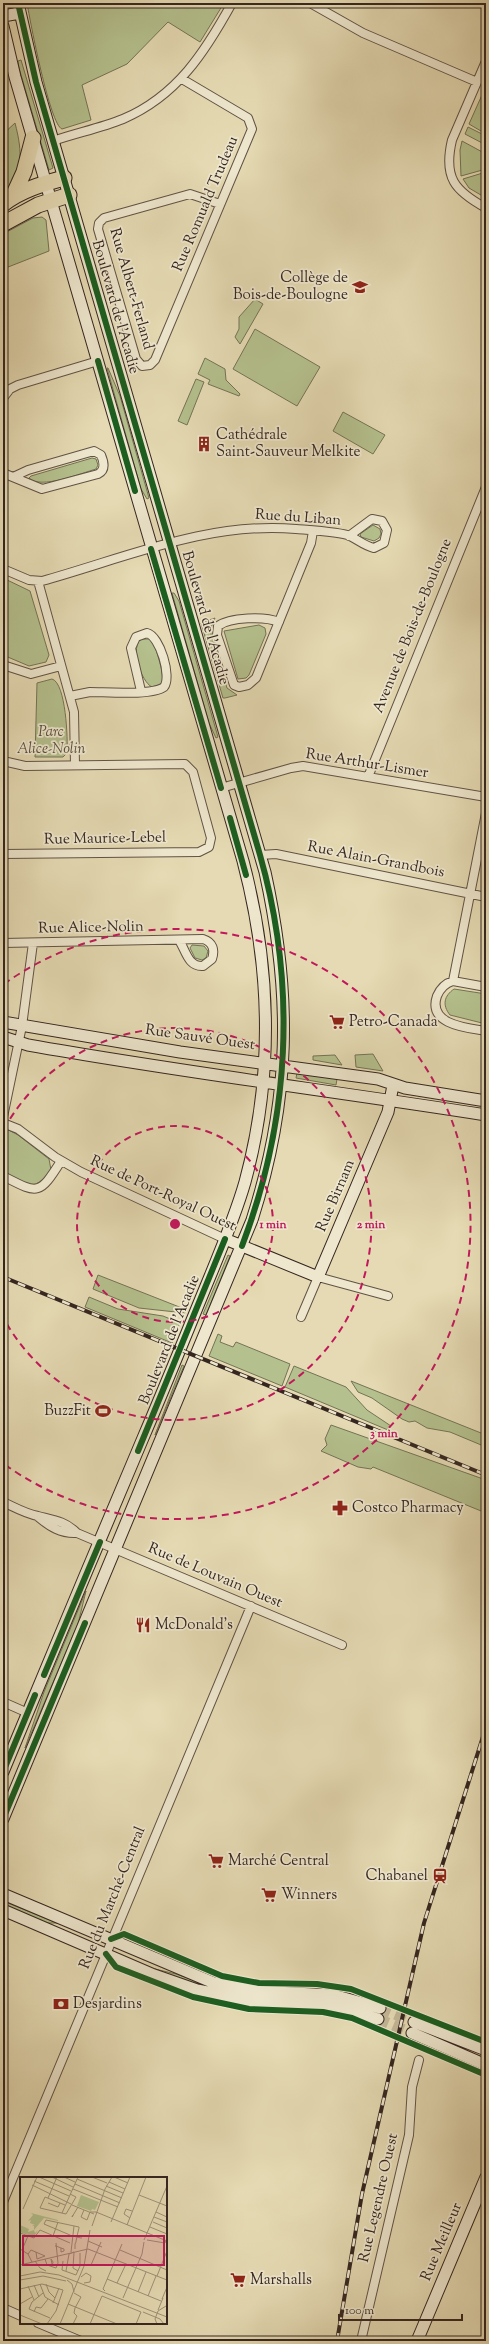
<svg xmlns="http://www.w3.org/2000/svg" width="489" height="2344" font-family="'Sorts Mill Goudy',serif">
  <rect width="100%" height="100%" fill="#e5dab3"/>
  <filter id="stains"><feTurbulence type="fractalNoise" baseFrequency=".005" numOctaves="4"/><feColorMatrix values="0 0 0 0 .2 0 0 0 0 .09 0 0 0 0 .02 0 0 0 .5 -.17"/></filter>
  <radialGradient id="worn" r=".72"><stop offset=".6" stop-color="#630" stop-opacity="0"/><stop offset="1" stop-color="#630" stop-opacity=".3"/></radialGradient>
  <path fill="#b4c08d" stroke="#747356" d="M27 3H224L200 42 168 22 127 64 82 85 91 120 62 129C50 125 30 21 27 3Z
    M21 60 53 168 49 170 19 68 18 61Z
    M486 86V134L469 124Z
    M15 123C23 154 23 171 3 197V134Z
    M468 127 486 136V145L465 134Z
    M462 141 486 154V169L461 176 460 150Z
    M486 172V198L469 188 463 179Z
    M42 217 46 220 49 251 3 269V234L33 218Z
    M255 299 263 304 240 344 235 337 239 329V317Z
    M255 329 320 367 297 406 233 369Z
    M205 358 225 369 226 380 240 394 239 396 208 384 210 380 198 374Z
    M107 368H108L120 396 149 498 147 499 141 489Z
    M196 379 204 382 187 425 178 421Z
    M343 412 385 435 373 454 333 431Z
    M92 458 96 459 98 465 96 469C82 473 40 490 29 478L31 476Z
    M373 525 380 529 381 534 379 538 374 541 361 537 360 534Z
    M3 578 30 591 49 655 46 662 29 666 3 655Z
    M172 593H174L179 601 218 737 216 738 209 723Z
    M215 618 210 630 220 666 219 669H221L227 688 237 695 225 698H223L201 623Z
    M259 625 265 628 266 634 249 675 246 678 238 679 224 631Z
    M142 639H150L154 643C156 651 165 675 162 682 159 687 155 685 152 687 141 682 129 645 142 639Z
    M52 679C66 683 68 740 67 753L63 757H35L37 683Z
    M192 945 204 946 208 951 206 958 202 960 195 958 190 948Z
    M454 989 486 994V1024L450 1015C442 1005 444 996 454 989Z
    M373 1054 383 1071 356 1067 355 1055Z
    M335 1055 342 1065 313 1060V1056Z
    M297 1073 337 1079 336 1085 296 1078Z
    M3 1127 18 1135 49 1159 51 1170C34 1194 24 1184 3 1171Z
    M228 1255 230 1256 206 1315 203 1314Z
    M98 1275 187 1310 185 1313 139 1308 93 1289Z
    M89 1297 118 1309 163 1316 180 1323 172 1343 85 1307Z
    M218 1334 222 1336 220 1342 233 1347 236 1342 290 1364 282 1386 209 1356Z
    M182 1365 184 1366 155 1435Z
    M294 1366 346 1387 367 1410 391 1426 388 1430 285 1387Z
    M351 1381 486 1435V1447L450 1432 427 1428 415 1421 409 1422 402 1419 372 1398 358 1392Z
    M331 1425 486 1480V1513L373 1467 371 1469 358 1467 321 1451 327 1445 325 1439Z
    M86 1591 78 1624 25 1748 44 1692Z
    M3 1901 57 1923H44L3 1904Z
    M155 1969 176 1974 219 1989 203 1987Z"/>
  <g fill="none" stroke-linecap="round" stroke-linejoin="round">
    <path stroke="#c2b696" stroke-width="11" stroke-dasharray="11 5.5" stroke-linecap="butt" d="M380 2008 414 2022
      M378 2019 412 2033"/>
    <defs>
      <path id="street" d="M310 3 363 33 477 82
        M486 61 452 140C443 178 455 191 486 208
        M182 79 248 118 252 129 155 360 150 365 142 366 136 359 98 229 99 223 104 218 190 194 220 204
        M53 141C76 133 101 128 123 119 177 96 205 52 232 3
        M3 398 10 389 18 385 98 361
        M3 473 42 489 98 474C106 470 104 462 101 455L94 451 28 470 13 477
        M3 569 29 580 42 581C125 558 209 521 296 529 307 530 341 532 350 536 358 540 365 546 374 548L384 543 387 530 382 521 372 519 349 536
        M38 581 74 712 75 765
        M279 622C265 616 230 617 218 626L217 635 234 685 239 687 248 685 256 678 311 543 313 531
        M3 665 31 674 61 666
        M70 696 90 692C106 692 152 696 164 687 172 677 160 636 147 633L136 637 131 648 141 691
        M3 761 25 766 185 764 193 772 211 838 209 847 199 852 3 854
        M368 777 486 487
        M221 788 291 768 303 766 486 797
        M260 855 276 854 486 897
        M3 943 203 939C213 942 215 950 212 959L203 966C188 967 186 951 179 940
        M453 981 486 813
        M486 987 453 981C446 983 440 989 437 996 427 1025 468 1028 486 1031
        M3 1117 22 1026 33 943
        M3 1123 18 1129 55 1157 81 1172 225 1239
        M3 1176C38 1194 39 1196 61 1161
        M301 1317 318 1277 388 1296
        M3 1502C14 1507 26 1514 38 1516 54 1520 65 1521 77 1533L342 1645
        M37 1516C50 1527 61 1534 77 1533
        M3 1702 28 1713
        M3 2202 251 1606
        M3 2308 21 2316
        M38 2323 81 2341
        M361 2341 409 2135 412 2087 419 2060"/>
      <path id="secondary" d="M3 16 20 13
        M3 26 15 77 243 861C271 967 274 1075 245 1182 235 1217 220 1252 206 1286 185 1337 165 1387 143 1438 96 1549 49 1661 3 1772
        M3 1022 180 1052 378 1079 405 1088 486 1101
        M3 1037 28 1045C180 1072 333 1091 486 1115
        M225 1239 318 1277 388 1112 393 1085
        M3 1819 252 1220C291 1098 292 995 265 872L36 82 18 3
        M3 1894 214 1983 256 1991 333 1995 380 2008
        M3 1910 154 1975 197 1990 254 2001 332 2005 378 2019
        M414 2022 486 2050
        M412 2033 486 2065
        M417 2341 486 2177"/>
      <path id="highway" d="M13 196 24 172 33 138
        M3 204C21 190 42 184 64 178
        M3 224 38 205 69 195"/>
    </defs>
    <use href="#street" stroke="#615345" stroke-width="10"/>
    <use href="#secondary" stroke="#352620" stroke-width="13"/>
    <use href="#highway" stroke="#352620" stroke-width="17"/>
    <use href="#street" stroke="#eee7ce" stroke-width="8"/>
    <use href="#secondary" stroke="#eee7ce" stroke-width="11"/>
    <use href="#highway" stroke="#e5dab3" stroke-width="15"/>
    <defs>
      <path id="rail" d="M3 1277 486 1475
        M337 2341 362 2194 424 1923 486 1727"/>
    </defs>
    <use href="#rail" stroke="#352620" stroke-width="4"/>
    <use href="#rail" stroke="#eee7ce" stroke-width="2.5" stroke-dasharray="8" stroke-linecap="butt"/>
    <defs>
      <path id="cycleway" d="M18 3 36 82 260 855C297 986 290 1120 242 1246
        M98 361 135 491
        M151 549 221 788
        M230 818 246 875
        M138 1451 225 1239
        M44 1675 100 1542
        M3 1772 35 1695
        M3 1819 85 1623
        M111 1939 124 1934 222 1976 259 1983 317 1984 351 1989 486 2042
        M106 1954 116 1967 193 1997 249 2009 323 2012 352 2018 486 2075"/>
    </defs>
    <use href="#cycleway" stroke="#eee7ce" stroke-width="8"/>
    <use href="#cycleway" stroke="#1b5e20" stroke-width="6"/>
  </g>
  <g fill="none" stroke="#c2185b" stroke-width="2" stroke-dasharray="7 5">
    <circle cx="175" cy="1224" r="98"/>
    <path d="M4 1129A196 196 0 1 1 4 1319"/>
    <path d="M4 984A295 295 0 1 1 4 1464"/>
  </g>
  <defs>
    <symbol id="university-bare" viewBox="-9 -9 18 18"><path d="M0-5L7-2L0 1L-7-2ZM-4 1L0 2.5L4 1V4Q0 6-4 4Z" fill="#8f2418" stroke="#eee7ce" stroke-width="2.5" paint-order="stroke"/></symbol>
    <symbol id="building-bare" viewBox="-9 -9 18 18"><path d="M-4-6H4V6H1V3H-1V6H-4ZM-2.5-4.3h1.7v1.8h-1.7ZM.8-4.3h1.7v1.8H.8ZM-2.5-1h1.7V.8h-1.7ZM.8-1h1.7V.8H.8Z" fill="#8f2418" stroke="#eee7ce" stroke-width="2.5" paint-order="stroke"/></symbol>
    <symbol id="supermarket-bare" viewBox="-9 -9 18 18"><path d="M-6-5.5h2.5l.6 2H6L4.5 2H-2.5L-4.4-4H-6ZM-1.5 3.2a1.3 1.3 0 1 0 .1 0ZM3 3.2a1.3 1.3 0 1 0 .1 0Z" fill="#8f2418" stroke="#eee7ce" stroke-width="2.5" paint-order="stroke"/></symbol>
    <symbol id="stadium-bare" viewBox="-9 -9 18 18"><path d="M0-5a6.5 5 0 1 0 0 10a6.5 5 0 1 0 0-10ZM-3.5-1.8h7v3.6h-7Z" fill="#8f2418" stroke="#eee7ce" stroke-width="2.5" paint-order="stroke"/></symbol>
    <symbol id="pharmacy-bare" viewBox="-9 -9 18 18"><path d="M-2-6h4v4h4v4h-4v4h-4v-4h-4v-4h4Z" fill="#8f2418" stroke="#eee7ce" stroke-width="2.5" paint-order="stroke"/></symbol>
    <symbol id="restaurant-bare" viewBox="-9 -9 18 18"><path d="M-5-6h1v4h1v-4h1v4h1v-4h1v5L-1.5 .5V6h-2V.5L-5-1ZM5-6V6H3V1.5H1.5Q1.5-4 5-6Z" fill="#8f2418" stroke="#eee7ce" stroke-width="2.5" paint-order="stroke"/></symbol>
    <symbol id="station-bare" viewBox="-9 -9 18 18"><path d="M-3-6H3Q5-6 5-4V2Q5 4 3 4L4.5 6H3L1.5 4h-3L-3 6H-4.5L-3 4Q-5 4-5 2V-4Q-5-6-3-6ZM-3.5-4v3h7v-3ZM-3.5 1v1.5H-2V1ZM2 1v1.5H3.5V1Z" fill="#8f2418" stroke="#eee7ce" stroke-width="2.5" paint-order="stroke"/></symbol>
    <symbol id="bank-bare" viewBox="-9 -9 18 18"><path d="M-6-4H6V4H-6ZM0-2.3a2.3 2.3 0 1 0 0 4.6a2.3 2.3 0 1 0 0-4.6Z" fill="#8f2418" stroke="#eee7ce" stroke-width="2.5" paint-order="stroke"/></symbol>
  </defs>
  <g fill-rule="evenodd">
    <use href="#university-bare" x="349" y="276" width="22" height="22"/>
    <use href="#building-bare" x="193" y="433" width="22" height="22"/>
    <use href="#supermarket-bare" x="326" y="1011" width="22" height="22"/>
    <use href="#stadium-bare" x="92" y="1400" width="22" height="22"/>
    <use href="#pharmacy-bare" x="329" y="1497" width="22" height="22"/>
    <use href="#restaurant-bare" x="132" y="1614" width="22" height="22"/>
    <use href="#supermarket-bare" x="205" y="1850" width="22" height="22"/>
    <use href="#station-bare" x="429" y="1865" width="22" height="22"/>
    <use href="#supermarket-bare" x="258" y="1884" width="22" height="22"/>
    <use href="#bank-bare" x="50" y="1993" width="22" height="22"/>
    <use href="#supermarket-bare" x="227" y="2269" width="22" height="22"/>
  </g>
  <g text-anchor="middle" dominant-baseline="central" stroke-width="3.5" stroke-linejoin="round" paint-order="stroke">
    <g font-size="15" fill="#352620" stroke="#eee7ce">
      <text transform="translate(206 204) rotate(-67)">Rue Romuald Trudeau</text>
      <text transform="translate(131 289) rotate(74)">Rue Albert-Ferland</text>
      <text transform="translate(115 307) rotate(74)">Boulevard de l'Acadie</text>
      <text transform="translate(298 518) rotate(4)">Rue du Liban</text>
      <text transform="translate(205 618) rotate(74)">Boulevard de l'Acadie</text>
      <text transform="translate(413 626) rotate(-68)">Avenue de Bois-de-Boulogne</text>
      <text transform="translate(367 764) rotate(9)">Rue Arthur-Lismer</text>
      <text transform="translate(105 839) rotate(-1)">Rue Maurice-Lebel</text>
      <text transform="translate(376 860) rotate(11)">Rue Alain-Grandbois</text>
      <text transform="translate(91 928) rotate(-1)">Rue Alice-Nolin</text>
      <text transform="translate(200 1038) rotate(8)">Rue Sauvé Ouest</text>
      <text transform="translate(163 1194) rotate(25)">Rue de Port-Royal Ouest</text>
      <text transform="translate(336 1196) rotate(-67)">Rue Birnam</text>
      <text transform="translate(170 1340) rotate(-68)">Boulevard de l'Acadie</text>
      <text transform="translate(215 1576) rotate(23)">Rue de Louvain Ouest</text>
      <text transform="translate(113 1898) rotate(-68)">Rue du Marché-Central</text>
      <text transform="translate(379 2198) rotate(-77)">Rue Legendre Ouest</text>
      <text transform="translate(442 2242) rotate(-67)">Rue Meilleur</text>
    </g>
    <g font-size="15" fill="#352620" stroke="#eee7ce" text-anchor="start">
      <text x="348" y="278" text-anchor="end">Collège de<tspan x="348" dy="17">Bois-de-Boulogne</tspan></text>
      <text x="216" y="435">Cathédrale<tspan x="216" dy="17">Saint-Sauveur Melkite</tspan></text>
      <text x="349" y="1022">Petro-Canada</text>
      <text x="91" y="1411" text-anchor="end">BuzzFit</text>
      <text x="352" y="1508">Costco Pharmacy</text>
      <text x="155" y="1625">McDonald's</text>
      <text x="228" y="1861">Marché Central</text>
      <text x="428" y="1876" text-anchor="end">Chabanel</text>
      <text x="281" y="1895">Winners</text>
      <text x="73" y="2004">Desjardins</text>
      <text x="250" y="2280">Marshalls</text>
    </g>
    <g font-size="15" font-style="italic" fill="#554c3b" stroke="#eee7ce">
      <text x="51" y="732">Parc<tspan x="51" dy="17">Alice-Nolin</tspan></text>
    </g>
  </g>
  <g transform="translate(20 2177)">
    <rect width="147" height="147" fill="#e5dab3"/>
    <path d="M61 18 79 25 75 33 72 32 71 34 57 29ZM11 36 38 43V44L24 41 14 53 15 56 18 53 14 60 5 57 6 53 5 57 0 55V48L9 52 8 55 14 53V49L12 48H15L10 46 11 43 8 44 13 38Z" fill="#b4c08d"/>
    <path fill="none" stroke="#9f9278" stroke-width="1" d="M19 0 51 14M32 0 53 10M44 0 55 5M72 0 87 6M94 0 108 6M57 2 102 21M14 4 49 19M89 5 105 12M55 7 100 26M12 8 51 27M86 9 103 16M53 12 98 30M119 18 147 29M28 21 37 0M28 26 38 30 40 26M45 28 25 20 20 31 46 37 56 20 50 17M52 28 74 37M3 32 17 0M64 33 61 40 67 43 70 35M70 35H76L147 64M136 35 147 40M42 36 58 0M53 38 52 40 58 30M134 40 147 45M110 41 104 37 106 32 112 34M91 45 110 0M133 45 147 51M107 48 126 0M72 49 85 12 92 0M130 50 147 57M0 56 14 61 20 53 50 66M33 59 38 45M124 63 147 9M127 63 145 66 147 61M68 64 82 70M35 69H36L41 71 44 72V74L41 75V71M0 72 8 77 12 85M55 72V67L56 65V64L57 60V59L59 51V50L26 43 24 47 50 58 52 59 57 60 61 61H62M2 73 8 59M100 73 147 93M16 75 17 82 25 79M51 75 54 49M8 77 11 73 25 79M25 82 27 88 36 91 38 86 36 66M15 84 20 91 26 94M43 84 42 93 56 98 60 89V76M0 88 68 72 147 103M71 88 81 65M31 89 33 86V85L31 82 32 87M46 94 49 77 54 75 53 91 58 94M0 99 20 95 39 98 147 140M137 99 147 74M61 100 66 96 71 99 70 105 64 106M87 102 141 124M0 103 23 99 46 104M47 103 52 107 54 115M97 106 106 87M20 107 25 120 39 128M26 107 29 115 35 121M14 108 19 120M8 109 14 123M0 112 22 107 43 113 36 134 27 147M85 114 83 112 102 67M118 115 126 95M23 116 12 125 9 132 30 141M128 119 136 99M103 121 122 77 124 65M142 122 147 110M33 126 39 111M0 127 12 120M48 127 97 147M138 133 143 121M14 135 16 130 21 131 28 122M123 135 140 142 144 147M0 138 22 147M40 147 64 89 70 53M53 147 57 139 54 136 55 131 61 120 54 116M70 147 82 119 121 135 116 147M137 147 135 142 138 134 146 129"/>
    <path fill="#c2185b" fill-opacity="0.15" stroke="#c2185b" stroke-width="2" d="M3 59H144V88H3Z"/>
    <rect width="147" height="147" fill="none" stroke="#352620" stroke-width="2"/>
  </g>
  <circle cx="175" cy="1224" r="6" fill="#c2185b" stroke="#eee7ce" stroke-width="2"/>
  <g font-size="12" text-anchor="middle" font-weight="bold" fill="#c2185b" stroke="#eee7ce" stroke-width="3.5" stroke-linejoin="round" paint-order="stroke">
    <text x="273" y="1228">1 min</text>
    <text x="371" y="1228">2 min</text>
    <text x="384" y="1437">3 min</text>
  </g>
  <rect width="489" height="2344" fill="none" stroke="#e5dab3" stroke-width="16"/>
  <rect x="4" y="4" width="481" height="2336" fill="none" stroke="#352620" stroke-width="2"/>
  <rect x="8" y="8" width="473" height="2328" fill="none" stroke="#352620"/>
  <path d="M339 2314v6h123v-6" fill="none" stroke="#352620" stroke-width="2"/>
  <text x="345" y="2314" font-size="12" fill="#352620" stroke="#eee7ce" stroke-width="3" paint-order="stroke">100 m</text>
  <rect width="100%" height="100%" filter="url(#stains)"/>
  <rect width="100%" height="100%" fill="url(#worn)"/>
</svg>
